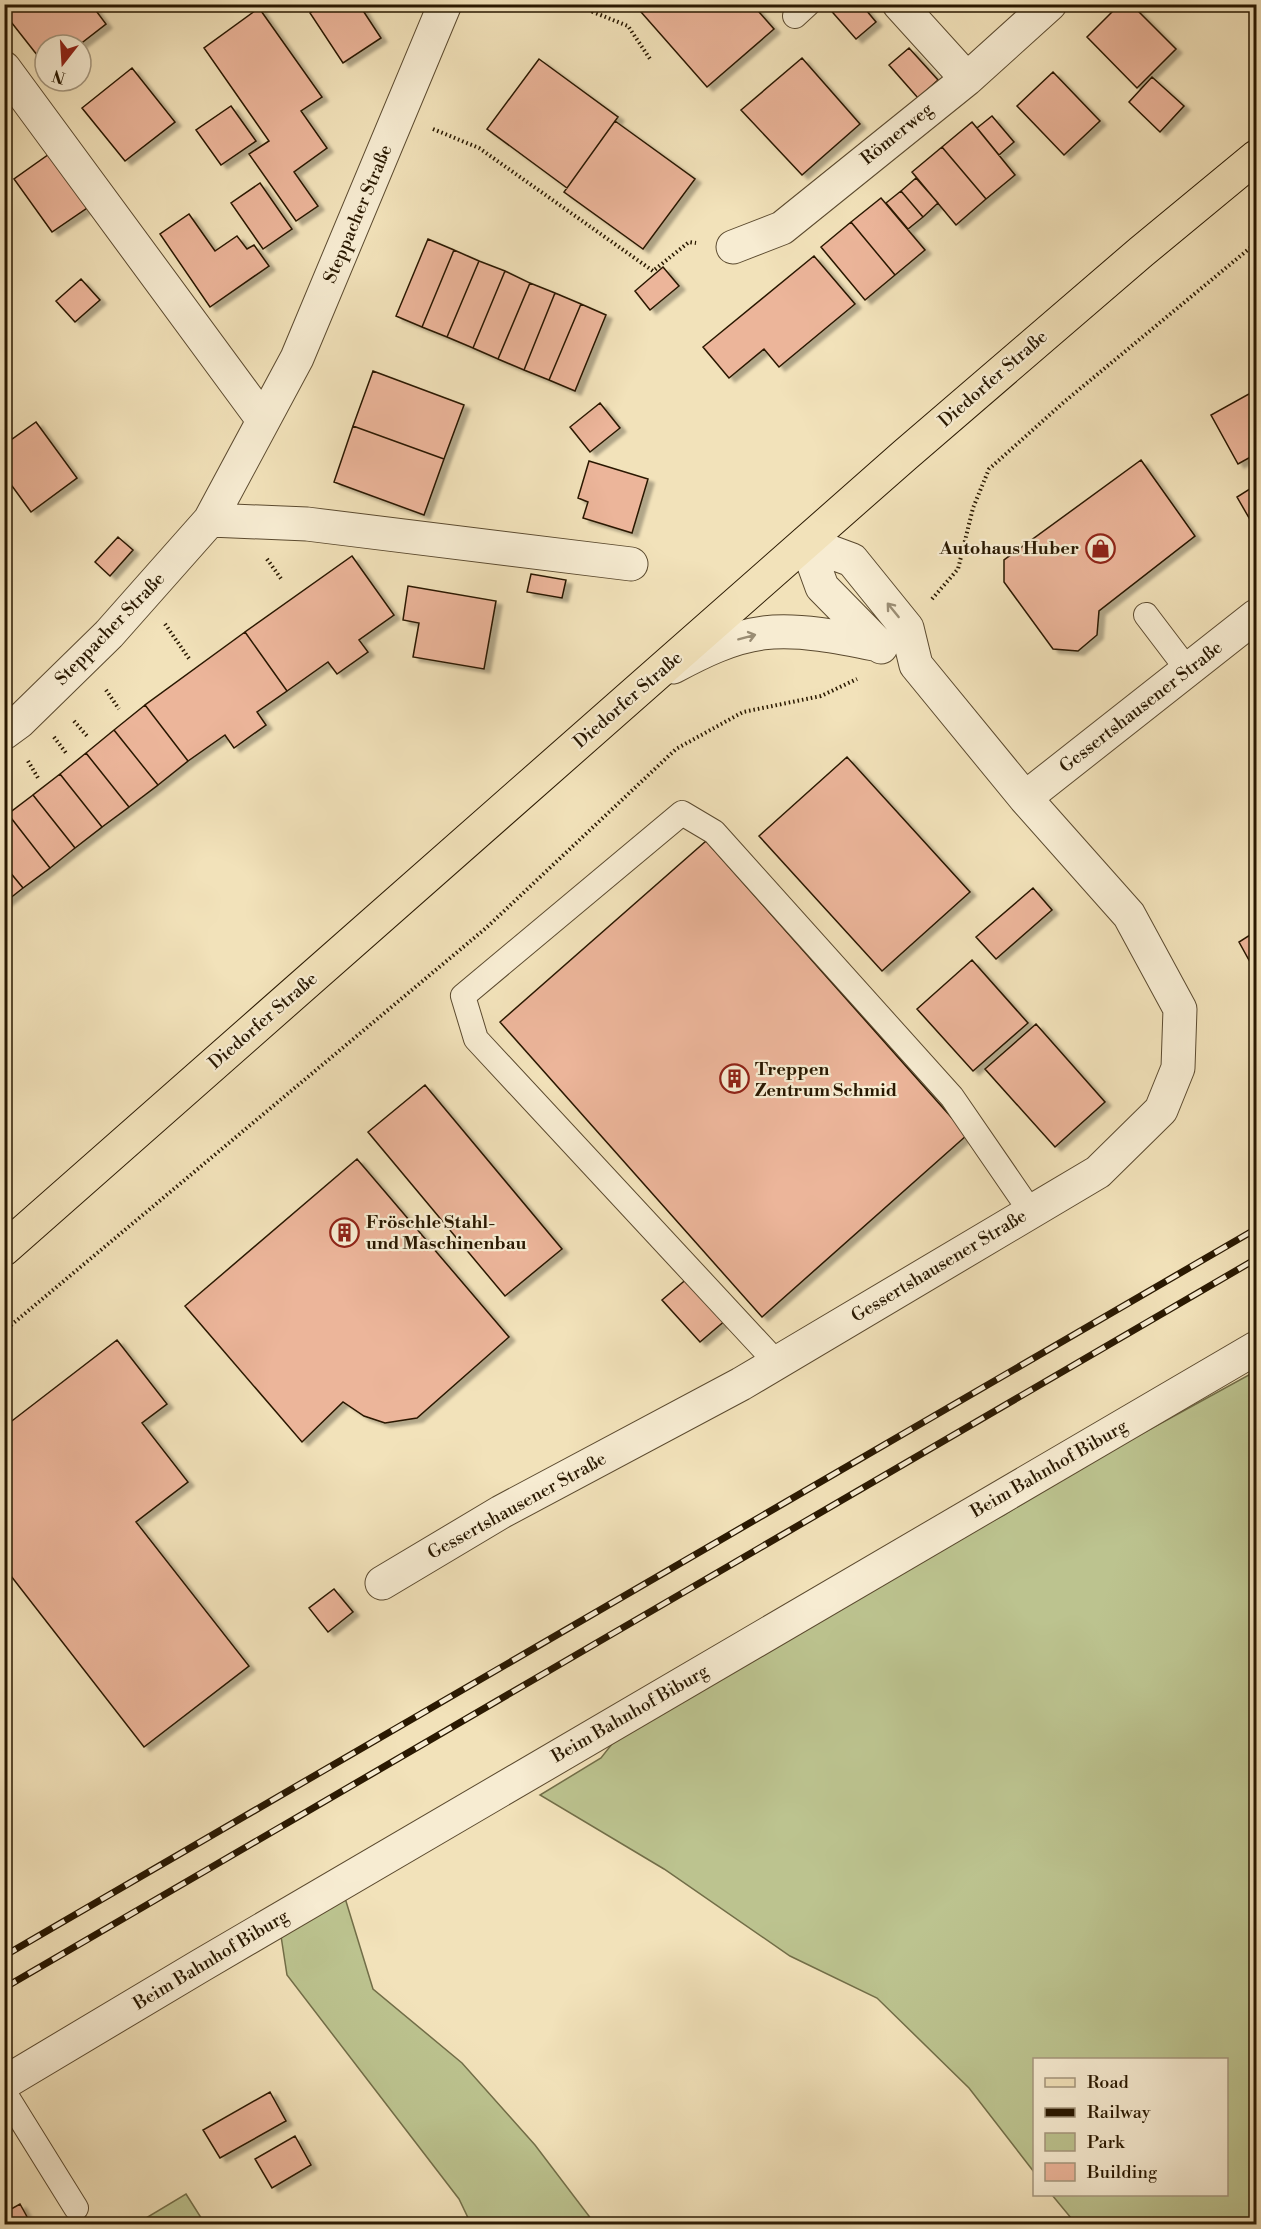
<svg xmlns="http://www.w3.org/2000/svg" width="1261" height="2229" font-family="'Libre Bodoni',serif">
  <defs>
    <filter id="shadow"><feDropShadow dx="6" dy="4" stdDeviation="1.5" flood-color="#0004"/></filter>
  </defs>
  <rect width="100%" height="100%" fill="#f2e2ba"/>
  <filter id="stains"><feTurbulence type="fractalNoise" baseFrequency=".00333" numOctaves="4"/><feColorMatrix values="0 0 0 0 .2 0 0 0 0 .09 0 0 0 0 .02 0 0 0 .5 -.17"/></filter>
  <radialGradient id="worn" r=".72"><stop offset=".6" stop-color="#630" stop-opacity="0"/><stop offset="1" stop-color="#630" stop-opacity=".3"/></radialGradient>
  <path fill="#bcc38f" stroke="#726e48" stroke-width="1.5" d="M1256 1371V2224H1076L1052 2195 1226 2194V2060H1034V2172L969 2088 877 1998 790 1956 664 1869 540 1795 601 1758 630 1721 911 1563 1004 1515 1094 1460Z
    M345 1898 373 1989 462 2063 535 2145 595 2224H471L459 2199 287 1975 281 1936Z
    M186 2194 205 2224H136Z"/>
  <path fill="#ecb59a" stroke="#291801" stroke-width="1.5" filter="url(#shadow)" d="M4 4H91L106 24 79 45H45V65L4 13Z
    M323 4H362L360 6 381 38 343 63 310 13Z
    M634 4H752L774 29 707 87Z
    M829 4H861L876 22 856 39 827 6Z
    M1120 4H1131L1176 49 1137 88 1087 37Z
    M259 8 322 97 301 111 327 148 294 172 318 206 296 221 249 154 269 141 204 48Z
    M909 48 938 80 918 98 889 65Z
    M802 58 860 124 802 175 741 110Z
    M539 59 618 117 567 188 487 129Z
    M132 68 175 122 125 161 82 108Z
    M1053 72 1100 121 1064 155 1017 106Z
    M1152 77 1184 106 1160 132 1129 102Z
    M231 106 256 141 221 165 196 130Z
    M992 116 1014 142 999 155 977 128Z
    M615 121 695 179 643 249 564 192Z
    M972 122 1015 175 986 199 942 147Z
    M942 147 986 199 956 225 912 172Z
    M52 152 90 206 52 232 14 179Z
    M916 178 938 203 923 217 901 191Z
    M260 183 292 229 263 249 231 203Z
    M901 191 923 217 908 229 886 203Z
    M881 198 925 250 895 275 851 222Z
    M189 214 215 251 237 236 247 249 254 245 269 266 210 307 160 234Z
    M851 222 895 275 865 300 821 247Z
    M428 239 454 250 422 327 396 316Z
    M454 250 479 261 447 337 422 327Z
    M814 256 855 304 779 367 764 349 729 378 703 347Z
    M479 261 505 271 473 348 447 337Z
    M663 267 679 286 650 310 635 291Z
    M505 271 530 283 498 359 473 348Z
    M81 279 100 300 75 322 56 301Z
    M530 283 555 293 524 370 498 359Z
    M555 293 581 304 549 380 524 370Z
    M581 304 606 315 575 391 549 380Z
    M373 371 464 405 444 459 353 426Z
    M1256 390V454L1238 464 1211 415Z
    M600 403 620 428 590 452 570 427Z
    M36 422 77 478 31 512 4 475V445Z
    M353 426 444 459 424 515 334 482Z
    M1141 460 1195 536 1099 611 1097 635 1078 651 1053 649 1004 582V560Z
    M589 461 648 479 632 533 583 518 588 502 578 498Z
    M1256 485V530L1237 497Z
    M118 537 133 550 110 576 95 562Z
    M352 556 394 615 359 640 368 652 337 674 328 662 287 691 245 632Z
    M531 574 566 580 562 598 527 592Z
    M408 586 496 601 484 669 413 657 419 623 403 620Z
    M245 632 287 691 257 712 266 725 234 748 225 735 188 761 145 705Z
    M145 705 188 761 158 785 114 730Z
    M114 730 158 785 129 807 86 753Z
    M86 753 129 807 102 827 60 774Z
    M847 757 970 892 882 971 759 836Z
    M60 774 102 827 75 848 33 795Z
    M33 795 75 848 50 868 8 814Z
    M8 814 50 868 23 888 4 865V817Z
    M706 841 967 1135 762 1317 500 1022Z
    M4 865 23 888 4 903Z
    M1033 888 1052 910 996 959 976 937Z
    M1253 933 1256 939 1255 971 1239 942Z
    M972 960 1028 1023 973 1071 917 1009Z
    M1036 1024 1105 1102 1055 1147 985 1069Z
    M425 1085 562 1249 505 1296 368 1132Z
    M357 1159 509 1337 417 1418 385 1423 364 1416 343 1402 302 1442 185 1306Z
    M689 1277 727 1319 700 1342 662 1300Z
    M117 1340 167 1404 142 1423 188 1482 136 1522 249 1666 144 1747 4 1567V1427Z
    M334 1589 353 1612 328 1632 309 1608Z
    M270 2092 286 2121 220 2158 203 2130Z
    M295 2136 311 2165 272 2188 255 2159Z
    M20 2204 31 2224H4V2213Z"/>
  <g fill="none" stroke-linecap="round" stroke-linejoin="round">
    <defs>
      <path id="service" d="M795 16 808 4
        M1146 615 1187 669
        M777 1363 476 1039 463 996 682 813 714 832 952 1097 1031 1212
        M4 2092 76 2208"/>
      <path id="minor" d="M899 4 967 79
        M4 68 263 420
        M733 247 782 228 967 79 1050 4
        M210 520 307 524 631 564
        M806 543 822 587 881 647
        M673 667C701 652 731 637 763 633 798 628 845 638 879 645
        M4 733 19 722 109 634 210 520 297 358 445 4
        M1025 798 1256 616
        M382 1583 501 1512 741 1384 1098 1172 1161 1110 1178 1068 1180 1009 1129 915 1025 798 916 665 907 628 852 560 806 543
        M4 2083 200 1966 1256 1348"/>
      <path id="primary" d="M4 1249 905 455 1141 252 1256 157"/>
    </defs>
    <use href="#service" stroke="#5b4a2f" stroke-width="26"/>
    <use href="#minor" stroke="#5b4a2f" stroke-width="35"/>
    <use href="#primary" stroke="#291801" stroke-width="35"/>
    <path stroke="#291801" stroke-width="4" stroke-dasharray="1.5 3" stroke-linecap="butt" d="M587 4 593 12 628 26 650 59
      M433 129 479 148 653 271 689 242 696 243
      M267 559 282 580
      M932 599 958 569 973 508 989 469 1064 402 1256 243
      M165 624 190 660
      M106 690 119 709
      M74 721 87 736
      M54 737 66 753
      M28 761 38 778
      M4 784 11 794
      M4 1331 486 928 676 749 743 712 821 696 857 679"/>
    <use href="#service" stroke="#f7ecd2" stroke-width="24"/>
    <use href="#minor" stroke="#f7ecd2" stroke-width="33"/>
    <use href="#primary" stroke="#f2e2ba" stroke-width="33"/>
    <defs>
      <path id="rail" d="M4 1956 1256 1229
        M4 1988 1256 1259"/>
    </defs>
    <use href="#rail" stroke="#291801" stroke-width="7"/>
    <use href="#rail" stroke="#f7ecd2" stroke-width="4.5" stroke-dasharray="14" stroke-linecap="butt"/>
  </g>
  <defs><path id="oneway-shaft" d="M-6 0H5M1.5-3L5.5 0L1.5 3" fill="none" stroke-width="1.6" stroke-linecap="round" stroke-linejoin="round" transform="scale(1.5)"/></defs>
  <g stroke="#9a8d74">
    <use href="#oneway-shaft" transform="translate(893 610) rotate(-129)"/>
    <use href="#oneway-shaft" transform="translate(747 637) rotate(-15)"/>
  </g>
  <defs>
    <symbol id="shop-ring" viewBox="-11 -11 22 22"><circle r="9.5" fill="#f7ecd2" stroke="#8f2418" stroke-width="1.5"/><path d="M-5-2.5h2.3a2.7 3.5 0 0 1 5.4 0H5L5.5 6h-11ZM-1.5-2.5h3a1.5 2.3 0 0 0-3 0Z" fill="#8f2418"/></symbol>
    <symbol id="building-ring" viewBox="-11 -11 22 22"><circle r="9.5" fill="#f7ecd2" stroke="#8f2418" stroke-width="1.5"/><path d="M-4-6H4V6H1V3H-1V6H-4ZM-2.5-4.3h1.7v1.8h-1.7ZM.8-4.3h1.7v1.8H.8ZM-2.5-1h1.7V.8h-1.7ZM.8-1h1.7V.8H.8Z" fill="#8f2418"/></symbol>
  </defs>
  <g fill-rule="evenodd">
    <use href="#shop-ring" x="1084" y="532" width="33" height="33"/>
    <use href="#building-ring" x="718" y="1062" width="33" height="33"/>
    <use href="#building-ring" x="328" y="1216" width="33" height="33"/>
  </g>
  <g text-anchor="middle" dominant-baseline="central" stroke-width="4.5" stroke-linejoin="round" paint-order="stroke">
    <g font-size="18" fill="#291801" stroke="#f7ecd2">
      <text transform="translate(897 134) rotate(-39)">Römerweg</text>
      <text transform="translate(358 214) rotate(-67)">Steppacher Straße</text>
      <text transform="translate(993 379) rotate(-41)">Diedorfer Straße</text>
      <text transform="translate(110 629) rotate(-46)">Steppacher Straße</text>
      <text transform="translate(628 700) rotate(-41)">Diedorfer Straße</text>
      <text transform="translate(1141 707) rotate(-38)">Gessertshausener Straße</text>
      <text transform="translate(263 1021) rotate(-41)">Diedorfer Straße</text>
      <text transform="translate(939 1266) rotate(-31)">Gessertshausener Straße</text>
      <text transform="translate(1049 1469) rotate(-30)">Beim Bahnhof Biburg</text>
      <text transform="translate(517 1506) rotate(-29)">Gessertshausener Straße</text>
      <text transform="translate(630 1714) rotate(-30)">Beim Bahnhof Biburg</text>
      <text transform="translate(211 1960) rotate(-31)">Beim Bahnhof Biburg</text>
    </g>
    <g font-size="18" font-weight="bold" fill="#291801" stroke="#f7ecd2" text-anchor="start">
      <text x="1079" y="548" text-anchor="end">Autohaus Huber</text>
      <text x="755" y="1069">Treppen<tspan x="755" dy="21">Zentrum Schmid</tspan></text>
      <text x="366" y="1222">Fröschle Stahl-<tspan x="366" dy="21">und Maschinenbau</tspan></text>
    </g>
  </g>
  <rect width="1261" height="2229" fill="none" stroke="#f2e2ba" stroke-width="24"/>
  <rect x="6" y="6" width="1249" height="2217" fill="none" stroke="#291801" stroke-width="3"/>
  <rect x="12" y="12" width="1237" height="2205" fill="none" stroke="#291801" stroke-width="1.5"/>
  <rect x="1033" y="2058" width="195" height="138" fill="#f7ecd2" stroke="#a5977e" stroke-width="1.5"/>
  <rect x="1045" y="2078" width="30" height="9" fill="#f2e2ba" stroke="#a5977e" stroke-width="1.5"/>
  <text x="1087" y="2088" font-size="18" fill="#291801">Road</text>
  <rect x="1045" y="2108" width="30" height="9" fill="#291801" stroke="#a5977e" stroke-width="1.5"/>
  <text x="1087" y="2118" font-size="18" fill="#291801">Railway</text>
  <rect x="1045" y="2133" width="30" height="18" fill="#bcc38f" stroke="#a5977e" stroke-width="1.5"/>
  <text x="1087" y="2148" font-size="18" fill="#291801">Park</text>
  <rect x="1045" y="2163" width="30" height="18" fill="#ecb59a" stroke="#a5977e" stroke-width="1.5"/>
  <text x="1087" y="2178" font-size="18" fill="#291801">Building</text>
  <g transform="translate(63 63) rotate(197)"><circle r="28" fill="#f7ecd2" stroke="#a5977e" stroke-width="1.5"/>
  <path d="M0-4.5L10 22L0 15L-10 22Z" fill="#8f2418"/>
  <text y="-9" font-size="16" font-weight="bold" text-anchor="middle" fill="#291801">N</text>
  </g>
  <rect width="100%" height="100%" filter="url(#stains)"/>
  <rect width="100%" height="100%" fill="url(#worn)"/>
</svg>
